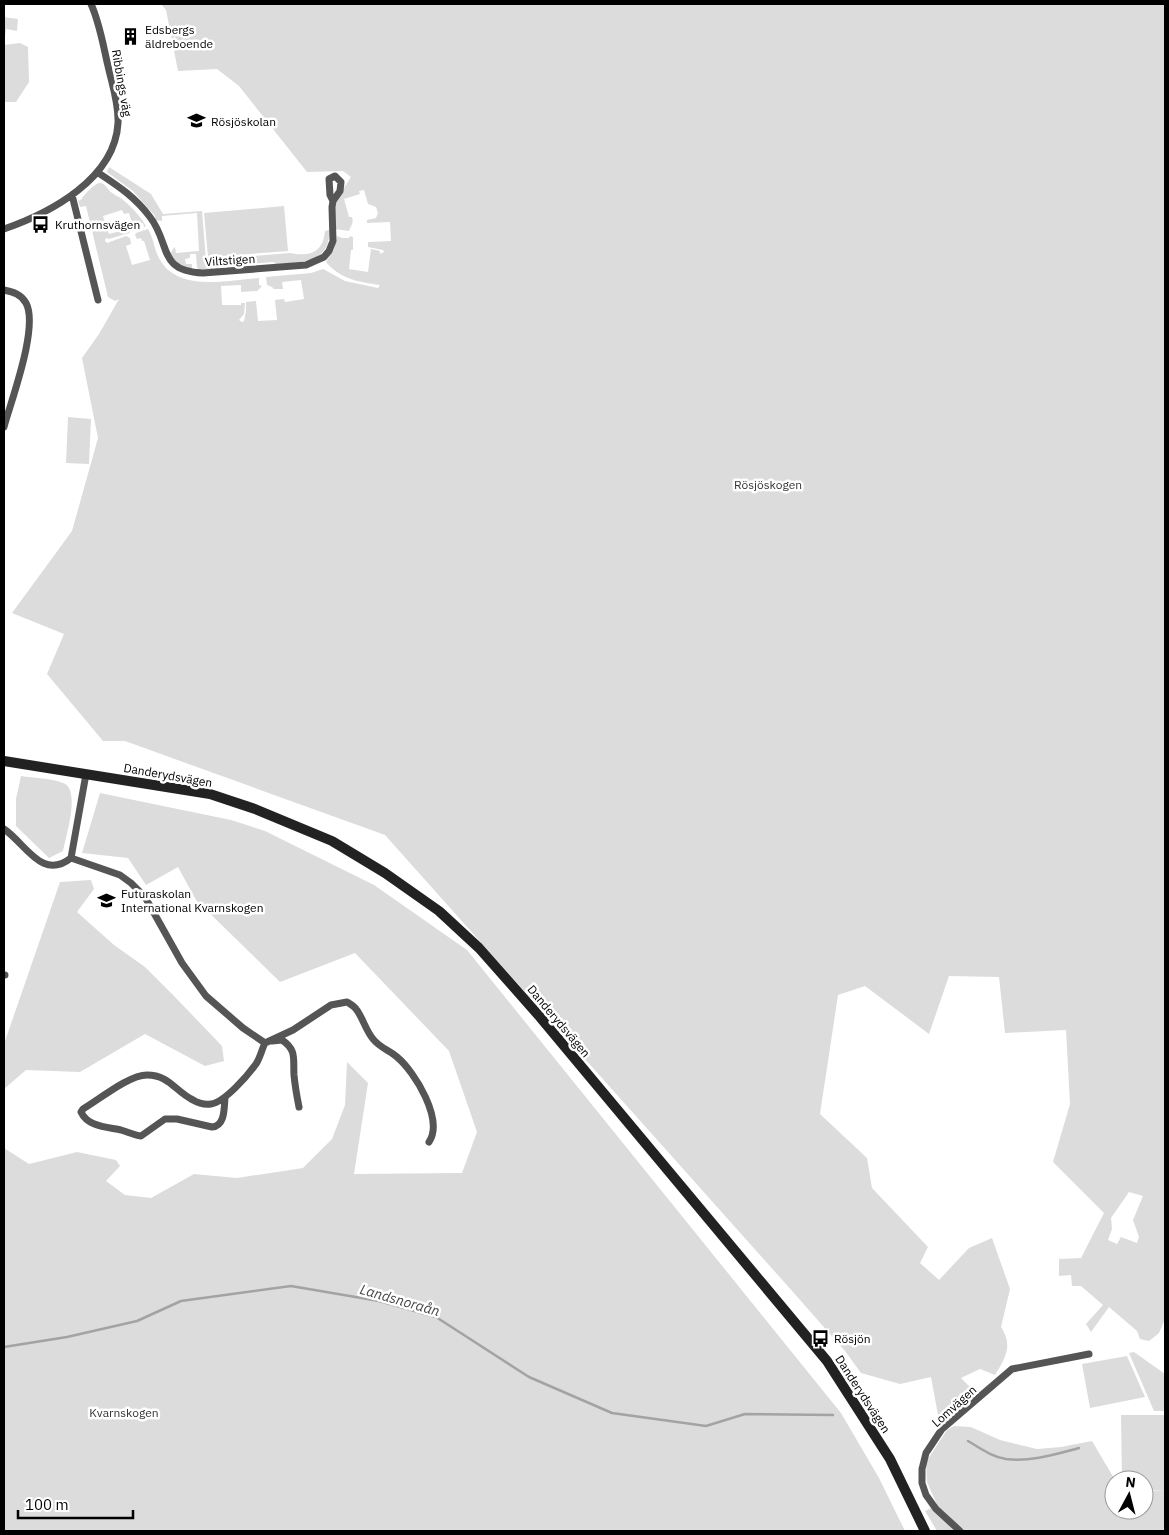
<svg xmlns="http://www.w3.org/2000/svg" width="1169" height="1535" font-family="'IBM Plex Sans',sans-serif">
  <rect width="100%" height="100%" fill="#fff"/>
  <path fill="#dcdcdc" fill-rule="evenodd" d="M161 4H1165V1319L1159 1333 1149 1341 1140 1339 1137 1331 1109 1307 1091 1332 1086 1324 1103 1305 1081 1286H1072L1071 1275 1059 1276V1259L1081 1258 1104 1213 1053 1162 1070 1104 1066 1030 1005 1033 999 977 949 976 929 1034 865 986 838 995 820 1114 867 1158 872 1188 928 1247 920 1263 939 1280 969 1248 992 1238 1010 1289 1001 1327C1013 1346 1006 1357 995 1375L980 1369 961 1378 972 1389 970 1398 948 1418 938 1415 931 1377 900 1384 861 1373 845 1351 793 1292 385 835 125 741H103L47 674 64 634 12 613 72 531 98 438 82 358 99 334 119 299 115 301 108 297 86 206 80 207 78 201 82 199V198C85 194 95 183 100 183 105 183 106 187 109 190 112 194 118 196 122 199 132 207 140 216 146 226L144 227 143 223 133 226 129 213 124 214 122 210 103 216 109 234 128 229 126 223 129 222 131 230 129 233 109 239 106 238 105 241 107 243 126 236 130 238 131 244 126 246 132 265 150 260 144 241H142L141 238 137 239 135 235 136 233 148 229C154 239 154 249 159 258 177 293 228 280 259 278V285L262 286 257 291 241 292V285L221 286 222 305H241V303H245L244 314 239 320 242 322 244 321 246 311V302L256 301 258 321 277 320 275 300 284 299 285 302 304 299 301 280 282 282 283 289H274L272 287 267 285 266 277 311 273 323 269 345 281 378 288 380 285C359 282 340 279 326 262L334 249 337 236 342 238H349L350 236 353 237V250H351L349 269 368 272 371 249 380 251V254L384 252 383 250 368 247V242L391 241 390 222 367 223V220L376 218 378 213 376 207 368 204 364 190 359 191 360 194 344 199 349 217H352C354 223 351 225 349 231L335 229 334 211 336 200 351 177 343 171 307 172 239 86 217 69 178 71 166 10ZM1129 1192 1143 1196 1133 1220 1139 1237 1137 1243 1121 1237 1117 1244 1108 1240 1112 1229 1111 1218Z
    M4 17 18 19 17 31 6 29 5 36Z
    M20 43 28 47 29 82 16 102H4V45Z
    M109 167 151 194 163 214 202 211 206 260 290 253C309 257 323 253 325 231L329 230C331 263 301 262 277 264L273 262 221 266 218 269 199 270 197 267 196 254H190V258L185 259 186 264H192V268L191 269 180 266 170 255 173 249 175 247 176 253 199 251 197 213 162 216V221L155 220V216L133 191 107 172Z
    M284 206 288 251 208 257 204 213Z
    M68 417 91 419 89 464 66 463Z
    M21 776C34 778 50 778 63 783 81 789 66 836 63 851L49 858 16 826V799Z
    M100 793 231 820 265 831 374 885 467 950 841 1413 879 1478 905 1531H4V1148L29 1164 77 1152 116 1160 120 1166 106 1181 125 1195 151 1198 194 1174 237 1178 303 1168 332 1139 345 1105 347 1062 368 1083 354 1174 462 1173 477 1132 449 1051 355 953 280 982 196 900 178 867 146 885 128 858 82 853Z
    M91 880 94 889 77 912 114 945 145 967 174 996 222 1046 224 1061 205 1066 145 1034 80 1072 26 1070 4 1089V1044L60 882Z
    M1134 1352 1165 1374V1411H1154L1129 1353Z
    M1127 1356 1145 1397 1090 1408 1082 1364Z
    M1121 1415H1165V1490H1144V1480H1122Z
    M954 1426 971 1427 1000 1440 1037 1449 1061 1447 1092 1441 1115 1480 1114 1510H1144V1491L1165 1490V1531H965L939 1509 927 1482 926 1462 947 1430Z
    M931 1508 958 1531H937L925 1511Z"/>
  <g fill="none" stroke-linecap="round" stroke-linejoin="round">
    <path stroke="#a3a3a3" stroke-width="2.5" d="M4 1347 67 1337 137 1321 181 1301 291 1286 379 1301 436 1317 529 1377 612 1413 706 1426 745 1414 833 1415
      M968 1441C980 1448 992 1457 1006 1459 1031 1462 1056 1454 1079 1448"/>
    <path stroke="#555" stroke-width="7" d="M97 172C118 186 134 196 150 217 171 244 157 271 203 273L306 265 324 257 329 251 333 241 332 207 333 201 340 191 341 182 335 176 329 179 330 195 333 201
      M72 195 98 300
      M4 229C50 213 115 179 118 123 119 104 112 84 108 66 103 45 100 24 91 4
      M4 290C13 292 21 294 26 303 39 327 11 401 4 427
      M86 774 71 858 120 875 131 883 145 897 182 963 206 996 243 1028 265 1043
      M4 829C26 844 42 881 71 858
      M4 975H5
      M272 1041 282 1040C297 1050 293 1059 294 1075 295 1086 297 1097 299 1107
      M265 1043 293 1030 331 1005 347 1002C350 1004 354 1006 356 1009 362 1016 366 1031 373 1039 379 1047 390 1051 397 1057 415 1072 444 1120 429 1142
      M225 1098C224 1109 225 1126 212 1127L177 1119H165L141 1136C134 1135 128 1132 121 1130 107 1127 88 1127 81 1112L83 1109C100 1099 129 1075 147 1075 169 1075 175 1091 193 1100 198 1103 205 1105 211 1104 225 1102 248 1075 256 1064 260 1058 262 1049 265 1043
      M960 1531 936 1509 926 1495 922 1483V1469L926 1453 942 1429 1012 1369 1089 1354"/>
    <path stroke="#222" stroke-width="10" d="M4 761 210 794 255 809 332 841 385 873 439 911 479 948 540 1017 827 1361 890 1459 925 1531"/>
  </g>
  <defs>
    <symbol id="building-bare" viewBox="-9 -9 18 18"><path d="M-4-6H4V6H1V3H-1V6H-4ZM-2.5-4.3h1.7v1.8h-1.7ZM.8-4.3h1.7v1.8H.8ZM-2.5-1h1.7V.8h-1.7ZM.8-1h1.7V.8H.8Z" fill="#000" stroke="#fff" stroke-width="2.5" paint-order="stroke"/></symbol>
    <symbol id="school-bare" viewBox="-9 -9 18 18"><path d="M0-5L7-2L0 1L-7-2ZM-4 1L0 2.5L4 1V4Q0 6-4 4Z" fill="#000" stroke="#fff" stroke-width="2.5" paint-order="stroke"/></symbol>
    <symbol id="bus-bare" viewBox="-9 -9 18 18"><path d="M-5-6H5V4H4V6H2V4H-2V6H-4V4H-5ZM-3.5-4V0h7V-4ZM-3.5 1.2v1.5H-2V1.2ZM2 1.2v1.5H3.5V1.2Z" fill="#000" stroke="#fff" stroke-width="2.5" paint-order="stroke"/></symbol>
  </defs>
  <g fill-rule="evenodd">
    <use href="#building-bare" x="118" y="24" width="25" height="25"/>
    <use href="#school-bare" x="184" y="108" width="25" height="25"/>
    <use href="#bus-bare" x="28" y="212" width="25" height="25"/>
    <use href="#school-bare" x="94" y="888" width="25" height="25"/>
    <use href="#bus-bare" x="808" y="1326" width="25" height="25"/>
  </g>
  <g text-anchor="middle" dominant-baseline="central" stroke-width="5" stroke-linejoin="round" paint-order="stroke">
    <g font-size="12" fill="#000" stroke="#fff" text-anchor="start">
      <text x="145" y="29">Edsbergs<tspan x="145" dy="14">äldreboende</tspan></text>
      <text x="211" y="121">Rösjöskolan</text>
      <text x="55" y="224">Kruthornsvägen</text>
      <text x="121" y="893">Futuraskolan<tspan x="121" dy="14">International Kvarnskogen</tspan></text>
      <text x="834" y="1338">Rösjön</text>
    </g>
    <g font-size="12" fill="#000" stroke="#fff">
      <text transform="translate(122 83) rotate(80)">Ribbings väg</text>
      <text transform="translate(230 260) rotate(-4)">Viltstigen</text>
      <text transform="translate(168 775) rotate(10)">Danderydsvägen</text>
      <text transform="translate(559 1021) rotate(50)">Danderydsvägen</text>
      <text transform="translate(863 1394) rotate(57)">Danderydsvägen</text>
      <text transform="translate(954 1406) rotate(-42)">Lomvägen</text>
    </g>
    <g font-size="12" fill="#333" stroke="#fff">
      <text x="768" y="484">Rösjöskogen</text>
      <text x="124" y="1412">Kvarnskogen</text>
    </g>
    <g font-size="14" font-style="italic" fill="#444" stroke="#fff">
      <text transform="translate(400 1300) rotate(16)">Landsnoraån</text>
    </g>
  </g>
  <rect width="1169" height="1535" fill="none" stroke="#000000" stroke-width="10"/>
  <g transform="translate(1129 1495) rotate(7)"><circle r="24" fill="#ffffff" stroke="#999999"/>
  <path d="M0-4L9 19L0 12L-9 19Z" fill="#000000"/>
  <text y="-8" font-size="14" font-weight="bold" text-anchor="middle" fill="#000000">N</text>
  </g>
  <path d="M18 1510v8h115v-8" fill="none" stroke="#000000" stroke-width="2.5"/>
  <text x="25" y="1510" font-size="15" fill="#000000" stroke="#ffffff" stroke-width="4" paint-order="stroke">100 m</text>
</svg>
